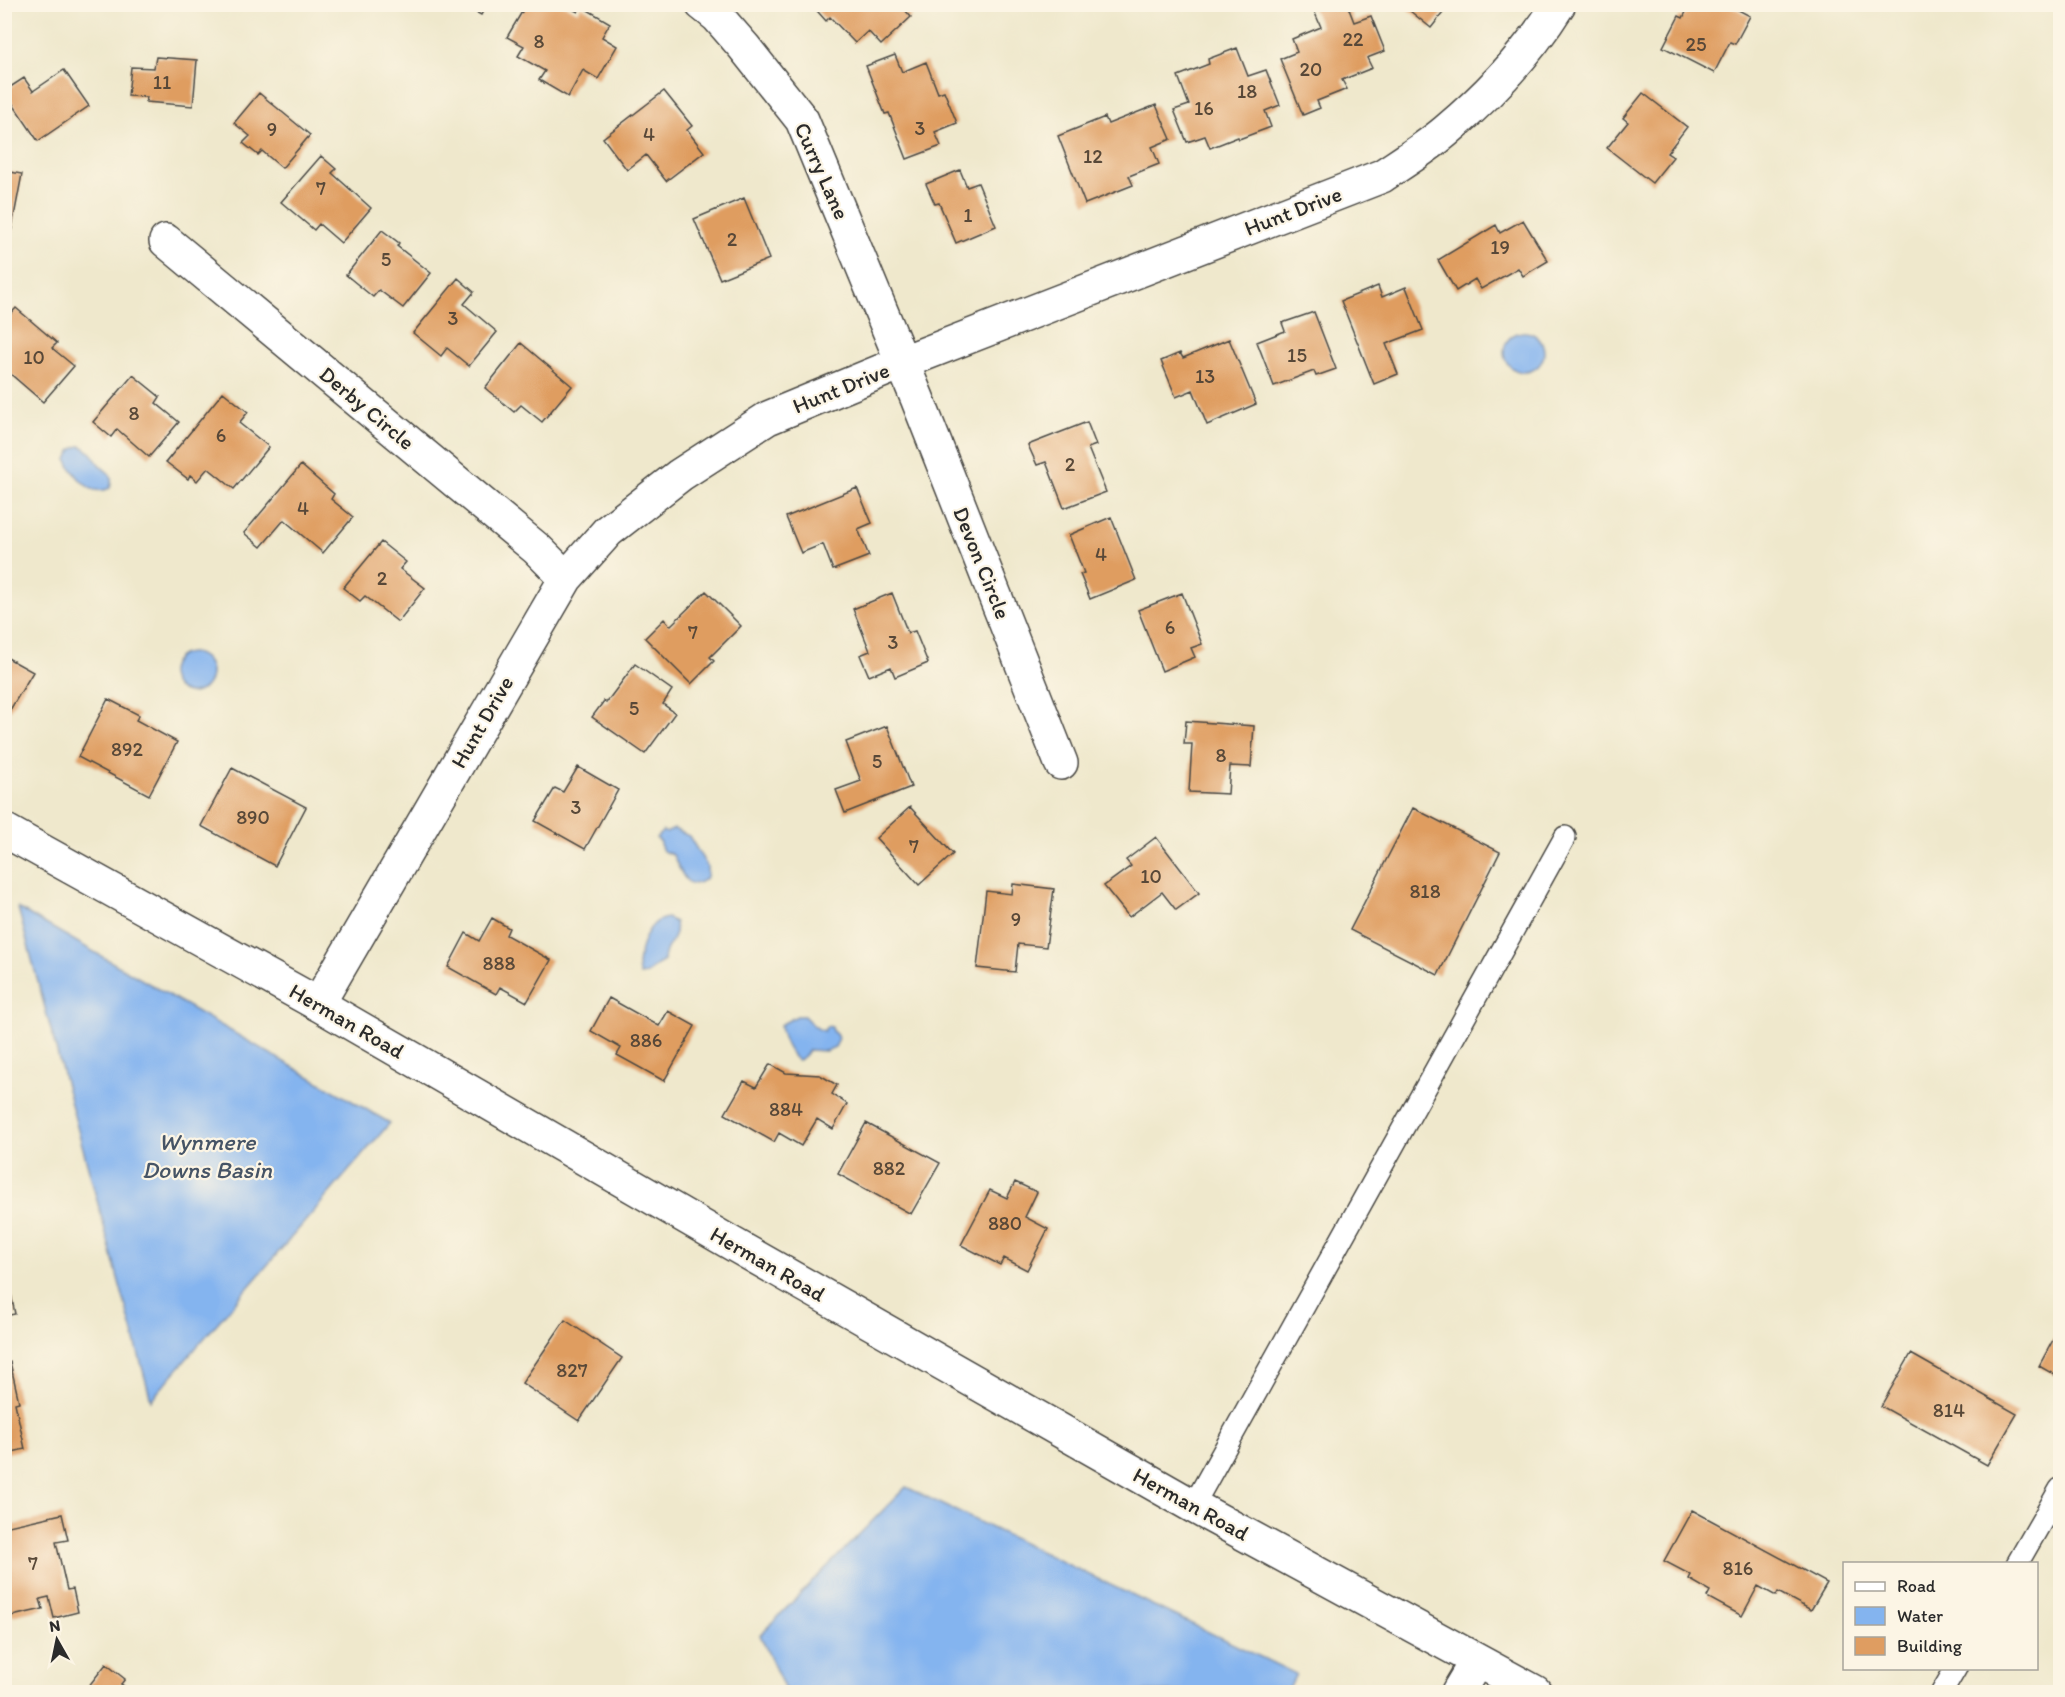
<svg xmlns="http://www.w3.org/2000/svg" width="2065" height="1697" font-family="Itim,sans-serif">
  <rect width="100%" height="100%" fill="#fcf5e5"/>
  <filter id="ink" filterUnits="userSpaceOnUse"><feTurbulence type="fractalNoise" baseFrequency=".0167" numOctaves="2"/><feDisplacementMap in="SourceGraphic" scale="12" xChannelSelector="R" yChannelSelector="G"/><feConvolveMatrix kernelMatrix="1 2 1 2 8 2 1 2 1" color-interpolation-filters="sRGB"/></filter>
  <filter id="wash" filterUnits="userSpaceOnUse"><feTurbulence type="fractalNoise" baseFrequency=".008" numOctaves="4" result="noise"/><feDisplacementMap in="SourceGraphic" scale="24" xChannelSelector="R" yChannelSelector="G"/><feGaussianBlur stdDeviation="1.35" result="paint"/><feColorMatrix in="noise" values="0 0 0 0 0 0 0 0 0 0 0 0 0 0 0 0 0 1.4 0 .05"/><feComposite in="paint" operator="in"/></filter>
  <g filter="url(#wash)">
    <rect width="100%" height="100%" fill="#efe8cc"/>
    <path fill="#84b4ef" stroke="#58708d" stroke-width="1.5" d="M1504 352a20 20 0 1 1 40 0a20 20 0 1 1-40 0Z
      M81 446C90 450 93 456 98 463 106 474 115 471 110 488 94 495 87 487 77 476 73 470 69 468 67 460 70 452 72 447 81 446Z
      M171 673a20 20 0 1 1 40 0a20 20 0 1 1-40 0Z
      M674 829 689 836 707 866V877C687 896 681 871 673 855L663 851 660 844 661 842 656 838 663 831 666 833Z
      M18 908 390 1123 151 1400Z
      M667 918 675 922C678 943 664 943 664 961L654 967 647 974 640 975C634 963 645 932 654 924 658 920 662 919 667 918Z
      M797 1016H804C810 1022 815 1029 824 1031L827 1026 832 1027V1031C839 1035 839 1041 835 1047L826 1051 809 1050C806 1056 803 1059 797 1060 787 1051 782 1037 780 1025Z
      M906 1487 1296 1674 1287 1692H786L760 1635Z"/>
    <g id="blocks">
      <path fill="#df9d61" d="M461 4H487L481 15Z
        M811 4H900L911 17 881 45 868 31 855 43 830 17 826 21Z
        M1315 4H1347L1354 22 1371 16 1385 51 1367 58 1372 68 1342 80 1347 89 1317 101 1320 108 1303 115 1280 59 1297 52 1292 39 1321 27 1312 6Z
        M1406 4H1450L1431 28 1404 6Z
        M1690 4H1727L1750 16 1735 44 1730 42 1714 73 1663 47 1679 16 1683 18Z
        M526 5H564L578 12 581 6 610 23 602 37 617 46 598 79 583 70 568 97 539 80 545 71 518 56 524 46 507 37Z
        M1237 48 1248 76 1266 70 1280 105 1265 111 1271 127 1239 139 1238 137 1210 148 1205 136 1187 142 1174 110 1189 105 1178 76 1209 64 1208 59Z
        M895 55 902 72 926 62 938 93 944 91 957 123 935 132 941 146 907 159 889 113 885 114 866 66Z
        M156 57 197 60 193 106 146 102 147 97 128 96 131 67 154 68Z
        M64 70 89 106 38 141 4 91 24 78 33 91Z
        M664 91 692 126 687 130 704 152 666 181 646 155 627 170 603 138Z
        M259 93 310 135 282 168 262 151 258 155 243 143 250 136 234 123Z
        M1643 93 1687 127 1667 153 1673 157 1652 183 1607 148 1628 122 1623 118Z
        M1156 105 1171 139 1152 147 1159 164 1129 176 1133 185 1085 204 1058 136 1105 117 1108 124Z
        M321 156 336 169 332 173 371 208 341 243 319 224 314 230 281 202Z
        M960 170 967 187 978 183 996 226 956 243 939 203 935 204 926 184Z
        M4 171 22 174 6 259H4Z
        M744 198 769 259 720 279 694 219Z
        M1523 220 1548 261 1523 276 1518 268 1481 289 1475 279 1456 291 1438 260 1496 225 1500 233Z
        M382 230 399 243 397 246 431 273 403 308 379 290 373 297 346 275Z
        M458 278 474 292 464 304 497 332 469 366 447 348 441 356 413 333Z
        M1378 286 1382 297 1406 287 1423 330 1386 344 1398 374 1374 384 1341 301Z
        M16 308 57 343 52 348 74 366 43 402 7 371 4 373V321Z
        M1314 312 1336 369 1316 376 1314 371 1274 386 1257 342 1285 331 1282 323Z
        M1229 339 1256 404 1207 425 1193 390 1176 397 1161 361 1180 353 1183 358Z
        M521 343 572 386 542 422 521 405 514 412 485 388Z
        M133 375 160 397 156 403 179 422 149 457 117 429 111 437 93 422Z
        M223 392 248 412 239 423 269 447 234 489 208 468 197 481 190 475 188 479 166 462Z
        M1087 422 1096 445 1088 448 1106 492 1064 508 1046 462 1037 465 1028 445Z
        M301 465 334 494 331 499 353 517 323 553 284 520 261 547 244 533Z
        M857 488 872 523 858 529 869 556 833 570 823 544 801 553 786 517Z
        M1111 517 1136 580 1090 599 1080 574 1084 573 1069 535Z
        M381 542 406 562 400 569 425 588 398 622 365 596 360 601 343 588Z
        M706 591 741 626 710 657 714 661 691 684 645 638 664 619 670 626Z
        M892 593 908 633 915 631 928 663 895 677 891 667 869 676 860 655 870 651 853 609Z
        M1182 593 1202 644 1191 648 1195 657 1162 671 1138 610Z
        M4 656 33 672 10 710 4 707Z
        M635 664 672 690 663 704 675 713 645 754 592 717 604 701 606 703Z
        M108 699 139 715 136 720 177 742 149 795 78 757Z
        M1186 721 1254 726 1251 767 1230 766 1228 794 1189 792 1192 744H1184Z
        M887 726 911 787 845 813 836 790 861 781 846 742Z
        M578 767 618 790 585 849 535 821 555 788 563 792Z
        M232 768 306 807 275 866 201 826Z
        M910 807 953 854 919 885 876 838Z
        M1413 808 1500 852 1438 975 1350 930Z
        M1156 837 1199 893 1176 910 1162 892 1129 917 1104 886 1131 866 1126 860Z
        M1013 884 1054 889 1046 947 1018 944 1015 972 977 968 986 891 1012 894Z
        M492 918 509 928 506 935 551 960 527 1002 500 987 496 994 448 967 466 933 479 941Z
        M609 998 659 1026 668 1011 695 1026 664 1081 617 1055 621 1048 591 1031Z
        M770 1064 786 1073 820 1075 837 1085 832 1094 847 1104 833 1129 817 1119 801 1146 779 1133 774 1142 725 1114 744 1081 756 1087Z
        M866 1123 940 1163 911 1214 838 1174Z
        M1015 1182 1037 1192 1025 1217 1048 1229 1027 1270 1004 1258 1000 1265 961 1245 990 1190 1007 1198Z
        M8 1279 15 1314 4 1316V1280Z
        M565 1320 622 1358 579 1421 522 1383Z
        M2060 1327V1378L2039 1366Z
        M1911 1354 2017 1414 1987 1465 1881 1406Z
        M10 1362 19 1402 15 1403 25 1449 4 1454V1363Z
        M1692 1510 1827 1583 1811 1610 1778 1592 1776 1596 1758 1586 1742 1616 1707 1597 1710 1591 1689 1579 1691 1575 1664 1561Z
        M62 1514 68 1540 56 1542 67 1590 73 1589 78 1612 54 1618 49 1597 40 1599 43 1609 12 1616 4 1583V1527Z
        M106 1664 125 1679 121 1684 132 1692H84Z"/>
    </g>
  </g>
  <g filter="url(#ink)">
    <use href="#blocks" fill-opacity="0" stroke="#484743" stroke-width="1.5"/>
    <g fill="none" stroke-linecap="round" stroke-linejoin="round">
      <defs>
        <path id="lane" d="M1193 1506 1565 837
          M2017 1564 2060 1489
          M1942 1692 1956 1668"/>
        <path id="street" d="M702 4 717 16 744 47 802 120 917 398 1061 763
          M166 241 537 549 566 578
          M318 1004 566 578 608 531 680 475 768 418 901 363 1382 176C1403 162 1426 148 1446 131 1489 95 1529 52 1559 4
          M1458 1692 1476 1662"/>
        <path id="secondary" d="M4 830 318 1004 731 1243 1193 1506 1535 1692"/>
      </defs>
      <use href="#lane" stroke="#484743" stroke-width="24"/>
      <use href="#street" stroke="#484743" stroke-width="36"/>
      <use href="#secondary" stroke="#484743" stroke-width="36"/>
      <use href="#lane" stroke="#fff" stroke-width="21"/>
      <use href="#street" stroke="#fff" stroke-width="33"/>
      <use href="#secondary" stroke="#fff" stroke-width="33"/>
    </g>
  </g>
  <g text-anchor="middle" dominant-baseline="central" stroke-width="4.5" stroke-linejoin="round" paint-order="stroke">
    <g font-size="20" fill="#584838">
      <text x="1353" y="39">22</text>
      <text x="539" y="41">8</text>
      <text x="1696" y="44">25</text>
      <text x="1311" y="69">20</text>
      <text x="162" y="82">11</text>
      <text x="1247" y="91">18</text>
      <text x="1204" y="108">16</text>
      <text x="920" y="128">3</text>
      <text x="272" y="129">9</text>
      <text x="649" y="134">4</text>
      <text x="1093" y="156">12</text>
      <text x="321" y="188">7</text>
      <text x="968" y="215">1</text>
      <text x="732" y="239">2</text>
      <text x="1500" y="247">19</text>
      <text x="386" y="259">5</text>
      <text x="453" y="318">3</text>
      <text x="1297" y="355">15</text>
      <text x="34" y="357">10</text>
      <text x="1205" y="376">13</text>
      <text x="134" y="413">8</text>
      <text x="221" y="435">6</text>
      <text x="1070" y="464">2</text>
      <text x="303" y="508">4</text>
      <text x="1101" y="554">4</text>
      <text x="382" y="578">2</text>
      <text x="1170" y="627">6</text>
      <text x="693" y="632">7</text>
      <text x="893" y="642">3</text>
      <text x="634" y="708">5</text>
      <text x="127" y="749">892</text>
      <text x="1221" y="755">8</text>
      <text x="877" y="761">5</text>
      <text x="576" y="807">3</text>
      <text x="253" y="817">890</text>
      <text x="914" y="846">7</text>
      <text x="1151" y="876">10</text>
      <text x="1425" y="891">818</text>
      <text x="1016" y="919">9</text>
      <text x="499" y="963">888</text>
      <text x="646" y="1040">886</text>
      <text x="786" y="1109">884</text>
      <text x="889" y="1168">882</text>
      <text x="1005" y="1223">880</text>
      <text x="572" y="1370">827</text>
      <text x="1949" y="1410">814</text>
      <text x="33" y="1563">7</text>
      <text x="1738" y="1568">816</text>
    </g>
    <g font-size="22" fill="#2b2b2b" stroke="#fcf5e5">
      <text transform="translate(822 171) rotate(66)">Curry Lane</text>
      <text transform="translate(1293 211) rotate(-21)">Hunt Drive</text>
      <text transform="translate(841 388) rotate(-22)">Hunt Drive</text>
      <text transform="translate(367 408) rotate(40)">Derby Circle</text>
      <text transform="translate(982 563) rotate(68)">Devon Circle</text>
      <text transform="translate(482 722) rotate(-60)">Hunt Drive</text>
      <text transform="translate(347 1021) rotate(30)">Herman Road</text>
      <text transform="translate(768 1264) rotate(30)">Herman Road</text>
      <text transform="translate(1191 1504) rotate(29)">Herman Road</text>
    </g>
    <g font-size="24" font-style="italic" fill="#465466" stroke="#fcf5e5">
      <text x="207" y="1141">Wynmere<tspan x="207" dy="28">Downs Basin</tspan></text>
    </g>
  </g>
  <rect width="2065" height="1697" fill="none" stroke="#fcf5e5" stroke-width="24"/>
  <rect x="1843" y="1562" width="195" height="108" fill="#fcf5e5" stroke="#a8a49b" stroke-width="1.5"/>
  <rect x="1855" y="1582" width="30" height="9" fill="#ffffff" stroke="#a8a49b" stroke-width="1.5"/>
  <text x="1897" y="1592" font-size="18" fill="#2b2b2b">Road</text>
  <rect x="1855" y="1607" width="30" height="18" fill="#84b4ef" stroke="#a8a49b" stroke-width="1.5"/>
  <text x="1897" y="1622" font-size="18" fill="#2b2b2b">Water</text>
  <rect x="1855" y="1637" width="30" height="18" fill="#df9d61" stroke="#a8a49b" stroke-width="1.5"/>
  <text x="1897" y="1652" font-size="18" fill="#2b2b2b">Building</text>
  <g transform="translate(57 1640) rotate(351)" stroke="#fcf5e5" stroke-width="4.5" paint-order="stroke">
  <path d="M0-4.5L10 22L0 15L-10 22Z" fill="#2b2b2b"/>
  <text y="-9" font-size="16" font-weight="bold" text-anchor="middle" fill="#2b2b2b">N</text>
  </g>
</svg>
